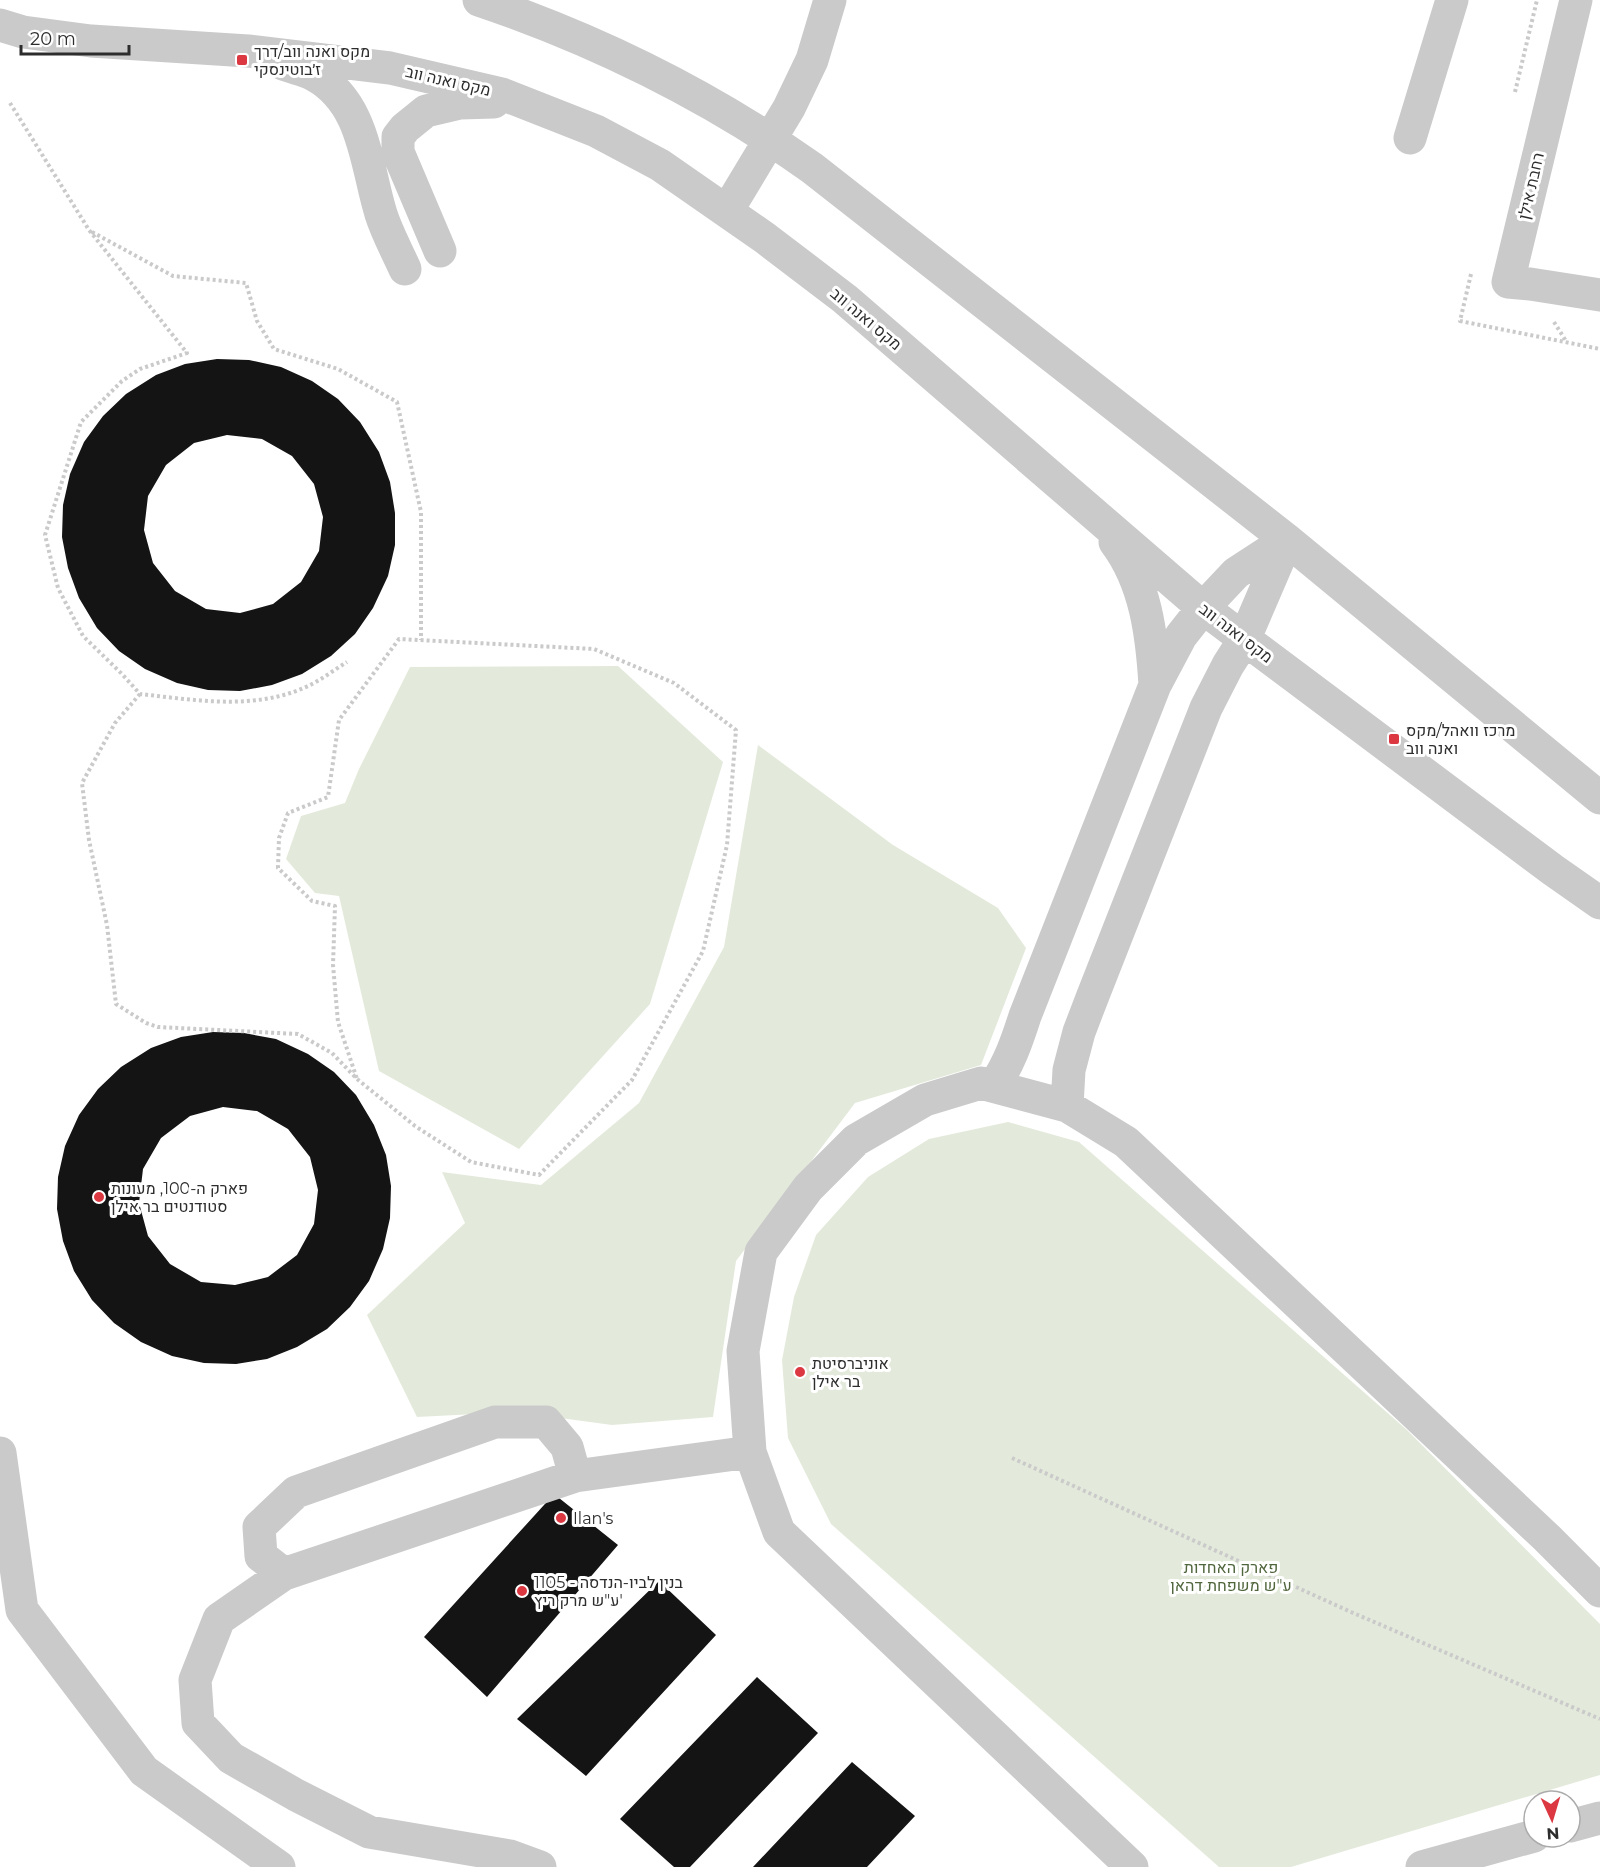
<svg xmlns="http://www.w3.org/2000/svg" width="1600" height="1867" font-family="Montserrat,Heebo,sans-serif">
  <rect width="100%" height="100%" fill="#fff"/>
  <path fill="#e3eadb" d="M618 666 723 762 650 1004 519 1149 379 1071 339 896 315 893 286 859 301 816 345 803 359 769 410 667Z
    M758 745 893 845 998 908 1026 948 981 1065 855 1103 736 1261 713 1417 612 1425 516 1412 417 1417 367 1315 465 1223 442 1172 541 1185 639 1103 724 947Z
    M1008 1122 1079 1142 1407 1430 1600 1624V1775L1291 1867H1219L831 1524 788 1438 782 1360 794 1297 816 1235 868 1177 929 1139Z"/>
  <path fill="#141414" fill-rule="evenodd" d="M217 359 249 360 281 367 312 381 338 399 360 422 379 452 390 482 395 513V545L388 576 373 608 355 634 331 656 302 674 272 685 240 691 208 690 177 683 145 669 119 651 97 628 79 598 68 568 62 537 63 505 70 474 84 442 103 416 126 394 156 375 185 364ZM227 435 262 439 292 456 314 484 323 517 319 551 301 582 273 604 240 613 206 609 175 591 153 563 144 530 148 496 166 465 194 443Z
    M213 1032 244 1033 276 1039 308 1054 334 1072 356 1095 374 1125 386 1155 391 1186 390 1218 383 1249 369 1281 350 1307 327 1329 297 1347 267 1359 236 1364 204 1363 172 1356 141 1342 114 1323 92 1300 74 1271 63 1241 57 1209 58 1177 65 1146 79 1115 98 1089 121 1067 151 1048 181 1037ZM223 1107 257 1111 288 1129 310 1157 318 1190 314 1224 297 1255 268 1277 235 1285 201 1282 170 1264 148 1236 139 1203 143 1169 161 1138 190 1116Z
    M554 1494 618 1545 487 1697 424 1637Z
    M659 1581 716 1635 586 1776 517 1719Z
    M757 1677 818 1733 690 1867H674L620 1819Z
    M852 1762 915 1816 867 1867H753Z"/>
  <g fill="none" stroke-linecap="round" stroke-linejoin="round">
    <path stroke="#cacaca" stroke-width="4" stroke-dasharray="3 3" stroke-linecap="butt" d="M1515 92 1537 0
      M10 103 89 230 187 353 140 369 122 381 81 422 45 535 58 588 83 636 122 674 140 694C195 700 255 711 308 686 321 680 334 670 347 662
      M92 232 173 276 246 283 257 321 274 349 338 369 397 402 421 512V640
      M1471 274 1460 321 1600 349
      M1554 322 1566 341
      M140 694 115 723 82 783 89 840 107 925 116 1004 146 1023 158 1027 298 1034 332 1053 357 1079 415 1126 471 1162 539 1175 632 1080 703 951 727 845 736 730 674 683 594 649 399 639 339 720 328 797 288 813 279 838 278 868 312 901 335 906 333 965 338 1022 357 1079
      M1012 1458 1351 1612 1600 1719"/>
    <path stroke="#cacaca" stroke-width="33" d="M479 0C597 40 710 96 812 168L1287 540 1600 798
      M1576 0 1508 282 1530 284 1600 295
      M0 25 23 32 91 41 248 51 390 68 502 94 596 131 660 165 765 238 845 299 1203 608 1553 870 1600 903
      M283 64C293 68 305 70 314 75 365 102 366 166 381 214 387 233 397 251 405 269
      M1410 138 1452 0
      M727 211 789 108 812 60 830 0
      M440 251 398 152V137L405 128 426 111 460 103 494 102
      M1115 542C1146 583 1152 636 1155 685
      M994 1086C1009 1064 1017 1041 1025 1016L1155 685 1181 636 1203 608 1236 573 1287 540
      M1067 1106 1069 1070 1079 1032 1092 998 1206 708 1228 665 1244 640 1287 540
      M0 1453 22 1610 144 1771 279 1867
      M284 1574 261 1556 259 1527 296 1492 495 1422H546L567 1447 575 1476
      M1570 1826 1600 1818
      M540 1867 510 1856 369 1832 296 1795 231 1758 198 1723 195 1680 219 1619 284 1574 575 1476 750 1452
      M1132 1867 779 1532 750 1452 743 1351 761 1252 808 1188 856 1140 925 1100 981 1083 1067 1106 1126 1142 1547 1538 1600 1591
      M1422 1867 1534 1836"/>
  </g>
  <g fill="#db3842" stroke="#fff" stroke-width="2">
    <rect x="236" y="54" width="12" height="12" rx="3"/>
    <rect x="1388" y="733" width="12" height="12" rx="3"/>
    <circle cx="99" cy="1197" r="6"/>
    <circle cx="800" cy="1372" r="6"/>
    <circle cx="561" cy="1518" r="6"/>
    <circle cx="522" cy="1591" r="6"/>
  </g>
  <g text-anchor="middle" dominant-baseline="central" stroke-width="6" stroke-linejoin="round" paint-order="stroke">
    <g font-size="16" fill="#2d2d2d" stroke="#fff" text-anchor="start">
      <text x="254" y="51">מקס ואנה ווב/דרך<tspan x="254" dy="18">ז׳בוטינסקי</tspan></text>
      <text x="1406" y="730">מרכז וואהל/מקס<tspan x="1406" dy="18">ואנה ווב</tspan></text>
      <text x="111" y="1188">פארק ה-100, מעונות<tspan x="111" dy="18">סטודנטים בר אילן</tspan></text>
      <text x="812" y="1363">אוניברסיטת<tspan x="812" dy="18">בר אילן</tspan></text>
      <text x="573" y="1518">Ilan's</text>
      <text x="534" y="1582">1105 - בנין לביו-הנדסה<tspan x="534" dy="18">ע"ש מרק ריץ'</tspan></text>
    </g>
    <g font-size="16" fill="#2d2d2d" stroke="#fff">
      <text transform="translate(448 81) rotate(13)">מקס ואנה ווב</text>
      <text transform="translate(1531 186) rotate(-77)">רחבת אילן</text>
      <text transform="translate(866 319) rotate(40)">מקס ואנה ווב</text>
      <text transform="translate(1236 633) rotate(37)">מקס ואנה ווב</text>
    </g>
    <g font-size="16" fill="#50663d" stroke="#fff">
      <text x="1231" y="1567">פארק האחדות<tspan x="1231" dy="18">ע"ש משפחת דהאן</tspan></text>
    </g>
  </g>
  <g transform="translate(1552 1819) rotate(176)"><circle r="28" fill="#ffffff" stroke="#ababab" stroke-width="1.5"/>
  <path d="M0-4.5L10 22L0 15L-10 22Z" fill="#db3842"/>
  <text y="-9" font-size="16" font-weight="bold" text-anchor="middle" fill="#2d2d2d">N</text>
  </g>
  <path d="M21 45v9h108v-9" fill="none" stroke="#2d2d2d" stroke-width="3"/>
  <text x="30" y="45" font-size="18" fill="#2d2d2d" stroke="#ffffff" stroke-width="4.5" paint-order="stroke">20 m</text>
</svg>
